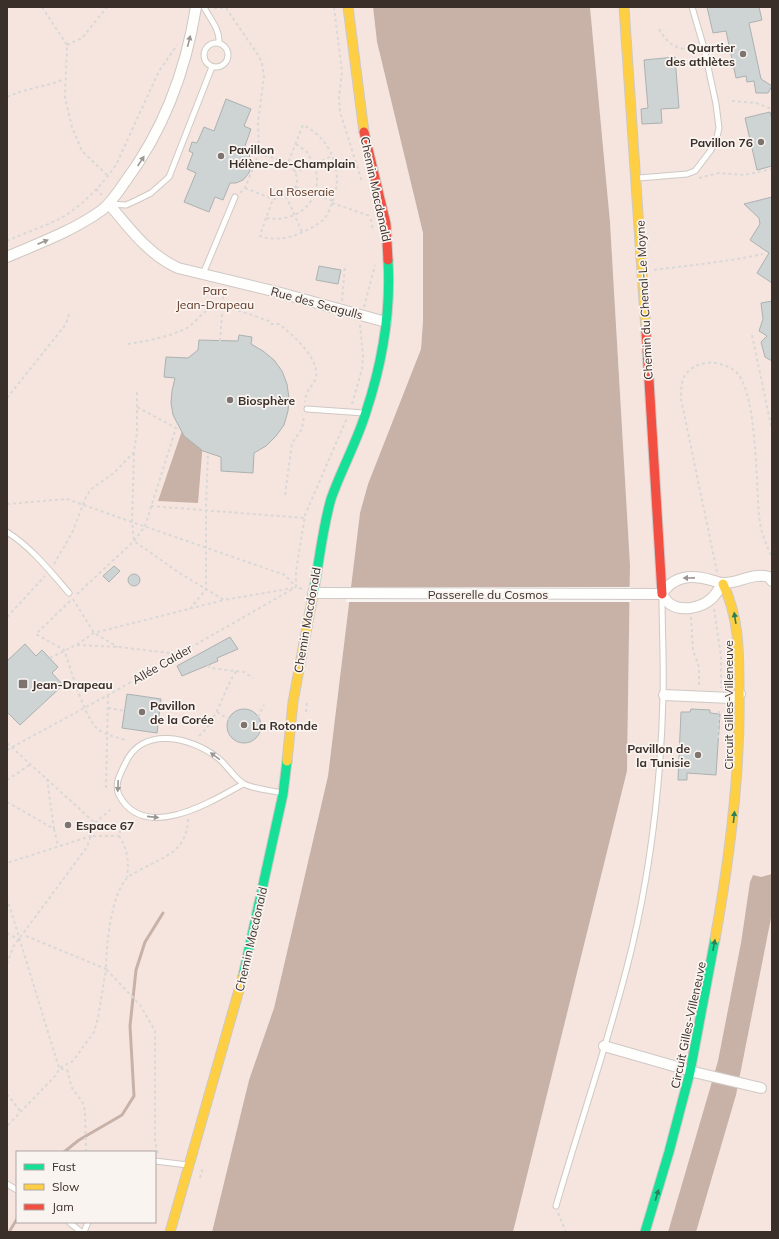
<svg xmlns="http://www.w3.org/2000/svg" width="779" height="1239" font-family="Mulish,sans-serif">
  <rect width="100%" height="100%" fill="#f8f5f3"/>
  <path fill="#f6e5de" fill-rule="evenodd" d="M7 7H373L377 42 423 233V322L421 349 368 484 360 513 328 776 274 1008 249 1080 212 1232H7ZM17 1152H155V1222H17Z
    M590 7H772V1232H513L627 771 630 565 610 222Z"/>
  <path fill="#c8b2a8" d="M373 7H590L610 222 630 565 627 771 513 1232H212L249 1080 274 1008 328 776 360 513 368 484 421 349 423 321V233L377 42Z
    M187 416 205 417 198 503 158 501Z
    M772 874V913L736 1095 696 1232H668L718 1061 741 943 750 882 753 875 761 877Z"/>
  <path fill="#f8f5f3" d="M348 587H631V602H346Z"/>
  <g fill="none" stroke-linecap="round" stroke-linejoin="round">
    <path stroke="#c8b2a8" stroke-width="3" d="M64 1152 79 1140 122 1115 134 1096 130 1026 136 970 145 942 163 913
      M9 1232 17 1219"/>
  </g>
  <path fill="#ced3d4" stroke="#abb1b1" d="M707 7H759L762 20 749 23 761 79 772 86 768 93H756L754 81 747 82 746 76 736 78 726 31 713 33Z
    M675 57 679 108 661 109 662 123 642 124 641 109 648 108 644 60Z
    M226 99 251 109 244 126 251 129 245 146 249 152 251 165 249 173 243 180 236 183H230L223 200 215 197 209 212 184 202 196 173 187 169 193 153 189 151 192 142 197 143 204 127 214 131Z
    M770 112 772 119V166L757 170 745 118Z
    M772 197V283L757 273 769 253 750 240 760 224 759 218 744 204Z
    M319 266 341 270 338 284 316 280Z
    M772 301V361L765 357 761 342 767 336 759 331 763 319 761 303Z
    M239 335 252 337 251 344 263 351 274 360 282 371 287 384 289 398 288 411 284 425 276 436 266 446 254 453 253 473 221 471V457L203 451 184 436 173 415 171 403 172 391 175 378 164 377 166 357 188 358 198 350 199 340 238 341Z
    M114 566 120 571 109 582 103 576Z
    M128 580a6 6 0 1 1 12 0a6 6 0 1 1-12 0Z
    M230 637 238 649 217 658 218 661 182 676 177 666Z
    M25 644 36 656 42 650 58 667 52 673 63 685 20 725 7 712V661Z
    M127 694 161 699 157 733 122 728Z
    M691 709 710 710V713L720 714 716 775 687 773V780H678L681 712H690Z
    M227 726a17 17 0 1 1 34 0a17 17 0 1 1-34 0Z"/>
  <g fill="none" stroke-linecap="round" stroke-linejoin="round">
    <defs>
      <path id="lane" d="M204 7C210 19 220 29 219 43
        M204 55a12 12 0 1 1 24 0a12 12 0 1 1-24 0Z
        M639 178 687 174 695 171 711 150 717 137 719 128 716 104 704 48 692 7
        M110 204 126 205 137 200 151 193 169 177 212 67
        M203 274 235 197
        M307 409 364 413
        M7 532C31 547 50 571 69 593
        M243 784C211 802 144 843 119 795 114 785 120 774 125 764 142 725 191 737 218 758 226 764 236 780 244 784 254 789 270 790 282 793
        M155 1161 188 1165
        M7 1184 17 1190
        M556 1206C581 1119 611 1035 632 947 651 866 661 780 663 696 664 663 662 629 662 596
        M69 1222 81 1232
        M84 1232 88 1222"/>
      <path id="street" d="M109 204C129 228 149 255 178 268L277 292 386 322
        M7 257C39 243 73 231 102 210 111 203 118 192 125 182 163 131 186 70 196 7
        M313 593 662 594
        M662 594C673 576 691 574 711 580 715 581 719 583 723 583 738 584 752 572 769 577L772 581
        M662 594C664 597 667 602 670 604 682 612 701 608 711 599 716 595 719 588 723 584
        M664 695 731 698 740 694
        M604 1046 698 1073 761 1088"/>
      <path id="fast" d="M313 595C319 564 322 530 331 499 341 470 357 442 366 412 382 364 391 310 388 260
        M243 976 283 794 287 761
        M645 1232 669 1152 690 1072 715 939"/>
      <path id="slow" d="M348 7 364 132
        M624 7 646 331
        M287 761 293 702 313 595
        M715 939C730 856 741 772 739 688 739 652 739 617 723 584
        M170 1232 243 976"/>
      <path id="jam" d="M364 132 386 224 388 260
        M646 331 662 594"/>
    </defs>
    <use href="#lane" stroke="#cfc8c4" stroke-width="7"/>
    <use href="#street" stroke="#cfc8c4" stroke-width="12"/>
    <use href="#fast" stroke="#cfc8c4" stroke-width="11"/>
    <use href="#slow" stroke="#cfc8c4" stroke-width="11"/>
    <use href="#jam" stroke="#cfc8c4" stroke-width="11"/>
    <path stroke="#d9d8d8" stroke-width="2" stroke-dasharray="3 3" stroke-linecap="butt" d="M42 7 67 45 65 98 72 127 82 151 108 176
      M334 7 342 72 339 97 340 112 362 182
      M214 8H226L258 55 262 63 264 77 258 122 259 153 245 188 240 193
      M659 29C668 45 678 51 697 49
      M67 45 82 38 107 7
      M7 97C26 88 46 87 64 79
      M732 101 756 103 772 109
      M296 144 307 152 314 164 332 156
      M259 153 288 163
      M699 178 719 173 744 175 772 169
      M296 187 333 201
      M245 188 273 199
      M96 189 102 195
      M286 196 302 232
      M332 203 370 216
      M266 218 260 236C270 240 283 239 293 236 303 232 315 227 323 220 329 214 331 205 334 198 343 169 330 138 303 125L288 163C306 181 295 195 273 199L266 218C300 224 326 197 314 164L295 172
      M371 219 373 231
      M7 241C24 233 44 227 61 218 82 206 102 185 116 165L159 71 177 45
      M654 270C691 265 727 262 763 254
      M342 301 345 265
      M364 307 375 265
      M752 335 772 430
      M220 341 224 288
      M128 344C147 341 168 337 185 329 195 324 205 308 215 307 232 306 253 316 269 321L271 324H279L284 328C296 338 319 359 316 377 314 386 306 388 305 402
      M7 398 66 324 69 314
      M352 404 362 369 363 355 360 325
      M134 453 132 522 285 575 296 587
      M285 495 292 443 302 429 304 416
      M7 504 67 499 132 522 134 541 178 572 224 600 293 588
      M151 506 304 518
      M54 564 72 533 86 497 91 489 114 473 134 452 137 432V390
      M717 572 681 399C681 387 681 376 691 369 699 363 711 361 720 364 727 366 734 369 738 374 757 398 756 483 759 515 760 530 766 544 772 558
      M302 589 296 587V571L305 515 347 418
      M77 594 134 541 145 526 176 428 137 407
      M73 599 94 633 118 647
      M70 601 36 634 64 650C71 668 84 719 99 730 106 735 116 737 125 740
      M190 609 206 589V504L208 454
      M714 609 721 656V688
      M7 617 45 576
      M691 617 693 650 699 667V687
      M77 645 119 647 178 654
      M50 658 76 645 94 633 224 600
      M208 665 210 668 244 672 253 678
      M108 708 125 711
      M217 712 229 719
      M306 712 307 701
      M258 717 264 705
      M199 736C219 718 222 692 237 670
      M718 738 719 708
      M7 743 95 823 91 836 7 863
      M7 750 108 695 296 587
      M7 780 31 764
      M106 788 108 695
      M7 802 54 829 47 779
      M95 823 110 810
      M122 824 119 836C128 850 129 861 127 877
      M54 829 58 846
      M7 898 59 1068 57 1074 7 1126
      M7 933 20 940
      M26 936 106 969 98 1018 94 1032 73 1061 59 1068 67 1070 72 1088 83 1103 85 1111 86 1152
      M7 964 13 947 87 847 91 836H119
      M7 1094 21 1112
      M158 1153 155 1142V1031L140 1005 106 969C106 946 111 895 127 878 130 875 135 873 140 870 165 856 187 852 188 819
      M200 1178 203 1167
      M558 1213 566 1232"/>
    <use href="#lane" stroke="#fefefd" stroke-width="5"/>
    <use href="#street" stroke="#fefefd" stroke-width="10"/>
    <use href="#fast" stroke="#16e098" stroke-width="9"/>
    <use href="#slow" stroke="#ffcf43" stroke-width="9"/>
    <use href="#jam" stroke="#f24e42" stroke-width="9"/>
  </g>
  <defs><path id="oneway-solid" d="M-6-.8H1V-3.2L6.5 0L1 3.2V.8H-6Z"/></defs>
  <g fill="#9c9693">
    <use href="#oneway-solid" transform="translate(189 41) rotate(-76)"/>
    <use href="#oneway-solid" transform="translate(141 161) rotate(-57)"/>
    <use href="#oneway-solid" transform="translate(43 242) rotate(-23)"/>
    <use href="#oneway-solid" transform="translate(689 578) rotate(179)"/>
    <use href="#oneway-solid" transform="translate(215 756) rotate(-144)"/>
    <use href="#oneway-solid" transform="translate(118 786) rotate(92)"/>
    <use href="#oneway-solid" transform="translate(153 817) rotate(6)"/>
  </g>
  <g fill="#2a7f5b">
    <use href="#oneway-solid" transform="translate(735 618) rotate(-99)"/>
    <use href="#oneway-solid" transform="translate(734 817) rotate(-84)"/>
    <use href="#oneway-solid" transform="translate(714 945) rotate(-79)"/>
    <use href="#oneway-solid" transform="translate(657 1195) rotate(-73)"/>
  </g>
  <g fill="#7d7470" stroke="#faf4f1" stroke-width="1.5">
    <circle cx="743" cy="54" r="4"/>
    <circle cx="761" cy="142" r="4"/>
    <circle cx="221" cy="156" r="4"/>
    <circle cx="230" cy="400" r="4"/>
    <rect x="18" y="679" width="10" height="10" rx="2"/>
    <circle cx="142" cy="712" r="4"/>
    <circle cx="244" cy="725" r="4"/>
    <circle cx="698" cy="755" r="4"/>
    <circle cx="68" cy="825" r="4"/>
  </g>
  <g text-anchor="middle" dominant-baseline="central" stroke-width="3.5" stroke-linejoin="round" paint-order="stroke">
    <g font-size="12" font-weight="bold" fill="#3b2f29" stroke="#faf4f1" text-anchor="start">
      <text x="735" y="47" text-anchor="end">Quartier<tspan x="735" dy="14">des athlètes</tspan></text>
      <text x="753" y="142" text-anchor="end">Pavillon 76</text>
      <text x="229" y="149">Pavillon<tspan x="229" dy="14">Hélène-de-Champlain</tspan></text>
      <text x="238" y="400">Biosphère</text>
      <text x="32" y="684">Jean-Drapeau</text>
      <text x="150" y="705">Pavillon<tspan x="150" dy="14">de la Corée</tspan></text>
      <text x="252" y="725">La Rotonde</text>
      <text x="690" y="748" text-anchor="end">Pavillon de<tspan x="690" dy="14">la Tunisie</tspan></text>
      <text x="76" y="825">Espace 67</text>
    </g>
    <g font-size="12" fill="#3b2f29" stroke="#faf4f1">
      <text transform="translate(376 189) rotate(78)">Chemin Macdonald</text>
      <text transform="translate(644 300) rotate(-93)">Chemin du Chenal-Le Moyne</text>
      <text transform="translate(317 303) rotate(15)">Rue des Seagulls</text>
      <text x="488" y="594">Passerelle du Cosmos</text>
      <text transform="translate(307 620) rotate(-80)">Chemin Macdonald</text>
      <text transform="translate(162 664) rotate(-30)">Allée Calder</text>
      <text transform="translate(728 705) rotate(-90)">Circuit Gilles-Villeneuve</text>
      <text transform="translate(251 939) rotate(-77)">Chemin Macdonald</text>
      <text transform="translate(688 1025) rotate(-78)">Circuit Gilles-Villeneuve</text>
    </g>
    <g font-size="12" fill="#60341f" stroke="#faf4f1">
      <text x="302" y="191">La Roseraie</text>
      <text x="215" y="290">Parc<tspan x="215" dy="14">Jean-Drapeau</tspan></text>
    </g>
  </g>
  <rect width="779" height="1239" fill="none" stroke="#3b2f29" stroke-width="16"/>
  <rect x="16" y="1151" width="140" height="72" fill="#faf4f1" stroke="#aea5a1"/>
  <rect x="24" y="1164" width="20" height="6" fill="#16e098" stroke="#aea5a1"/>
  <text x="52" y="1171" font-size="12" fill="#3b2f29">Fast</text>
  <rect x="24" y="1184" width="20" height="6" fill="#ffcf43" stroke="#aea5a1"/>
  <text x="52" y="1191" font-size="12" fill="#3b2f29">Slow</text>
  <rect x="24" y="1204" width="20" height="6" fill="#f24e42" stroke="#aea5a1"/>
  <text x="52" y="1211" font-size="12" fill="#3b2f29">Jam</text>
</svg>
